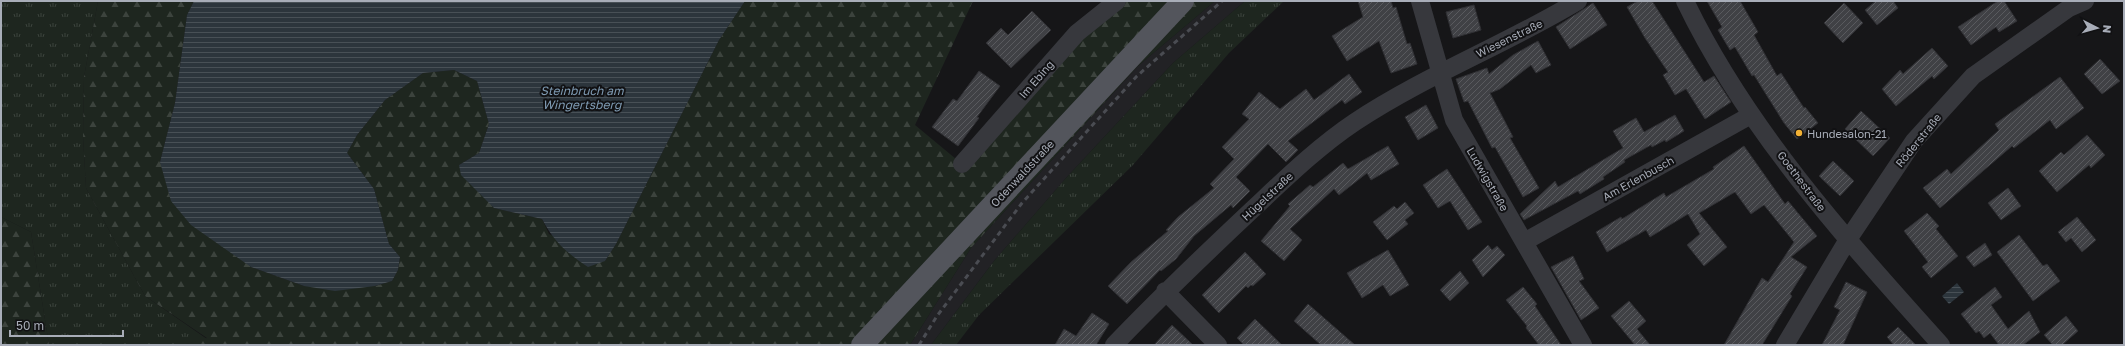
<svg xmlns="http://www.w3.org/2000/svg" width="2125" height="346" font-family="'Golos Text',sans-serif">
  <defs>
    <pattern id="grass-tufts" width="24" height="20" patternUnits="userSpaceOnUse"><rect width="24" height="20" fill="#1e261f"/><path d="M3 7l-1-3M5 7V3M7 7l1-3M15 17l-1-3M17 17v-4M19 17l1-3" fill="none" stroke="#3c433d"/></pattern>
    <pattern id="forest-firs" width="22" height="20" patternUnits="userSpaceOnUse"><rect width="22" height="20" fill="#1e261f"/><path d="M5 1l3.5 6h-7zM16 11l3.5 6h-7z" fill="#3c433d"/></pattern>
    <pattern id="water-rules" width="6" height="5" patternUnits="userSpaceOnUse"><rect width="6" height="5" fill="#2c353c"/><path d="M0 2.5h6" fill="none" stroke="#485056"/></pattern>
    <pattern id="building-hatch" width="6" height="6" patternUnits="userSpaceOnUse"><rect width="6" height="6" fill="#404145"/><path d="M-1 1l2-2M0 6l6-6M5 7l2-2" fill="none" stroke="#595a5e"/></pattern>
  </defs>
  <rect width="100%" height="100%" fill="#161618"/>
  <path fill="#222225" d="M1215 1H1245L1173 63 1066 178 994 261 931 345H910L971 248 1138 66Z"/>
  <path fill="url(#grass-tufts)" d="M1 1H98L84 77 83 136 86 188 145 296 207 339 182 345H49L31 232 1 217Z
    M1245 1H1284L1229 53 1133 165 979 315 956 345H931L994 261 1066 178 1173 63Z"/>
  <path fill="url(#forest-firs)" d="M98 1H194L187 15 175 103 160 162 251 267 304 286H375L392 281 398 270 400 257 389 244 374 189 347 153 357 135 385 100 423 73 454 70 477 81 489 124 479 153 459 165 494 208 542 219 549 234 605 261 616 244 719 40 745 1H973L915 125 962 164 1117 1H1215L1138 66 971 248 910 345H182L207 338 145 296 86 188 83 136 84 77Z
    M1 217 31 232 49 345H1Z"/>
  <path fill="url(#water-rules)" d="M194 1H745L719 40 616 244 605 261 588 267C567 253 554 242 542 219L494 208 461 175 459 165 479 153 489 124 477 81 454 70 423 73 385 100 357 135 347 153 374 189 389 244 400 257 398 270 392 281 375 286 335 291 304 286 251 267 191 225 171 201 160 162 175 103 187 15Z
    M1957 283 1964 292 1949 304 1942 296Z"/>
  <path fill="url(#building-hatch)" stroke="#303034" d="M1358 1H1391L1393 8 1396 7 1407 44 1410 43 1417 64 1391 73 1379 41 1347 61 1332 36 1363 17Z
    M1638 1H1652L1704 82 1714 76 1731 102 1705 119 1686 89 1675 95 1663 75 1668 72 1645 38 1627 7Z
    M1707 1H1740L1758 32 1754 35 1777 76 1781 73 1804 108 1805 107 1818 123 1797 139 1784 123 1754 75 1752 76 1735 47 1730 50 1718 30 1722 27Z
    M1876 1H1893L1898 8 1877 25 1865 10Z
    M1998 1H2004L2017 21 1999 32 1996 27 1971 45 1958 27Z
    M1593 3 1607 25 1570 49 1556 27Z
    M1844 3 1863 23 1843 43 1824 23Z
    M1474 5 1481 30 1453 38 1446 12Z
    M1032 11 1051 30 1011 68 986 43 1001 28 1008 35Z
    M1538 41 1551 65 1536 73 1531 65 1500 89 1490 93 1513 137 1510 138 1539 188 1523 197 1495 147 1492 148 1468 101 1464 102 1456 79 1487 68 1489 74 1513 55Z
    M1932 48 1948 66 1934 79 1932 76 1896 106 1882 89 1900 70 1903 74Z
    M2100 59 2120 81 2102 94 2084 74Z
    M979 71 1000 86 977 117 979 118 958 146 932 127 953 99 957 101Z
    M1349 74 1362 92 1345 104 1342 100 1288 141 1298 150 1286 162 1268 144 1236 177 1250 191 1233 208 1231 205 1194 236 1176 259 1161 271 1160 270 1127 304 1108 286 1131 262 1168 231 1166 230 1178 217 1214 188 1210 184 1234 159 1222 147 1249 119 1242 114 1259 92 1280 109 1306 89 1314 100Z
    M2060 77 2084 108 2056 129 2050 120 2014 148 2012 146 1940 208 1923 188 1947 169 1951 174 1999 130 1995 124Z
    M1426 105 1438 128 1418 140 1405 117Z
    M1861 111 1890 138 1873 156 1845 129Z
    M1675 115 1684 131 1666 142 1665 140 1652 147 1651 145 1624 160 1625 162 1603 177 1604 179 1580 194 1578 191 1524 220 1520 214 1555 181 1558 187 1623 148 1613 131 1636 118 1644 132Z
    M2087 135 2105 155 2091 168 2089 165 2057 192 2039 171 2061 152 2064 155Z
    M1388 146 1399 164 1371 180 1367 173 1339 195 1334 189 1290 229 1302 240 1284 261 1261 241 1290 206 1288 204 1310 185 1313 187 1343 163 1348 169Z
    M1744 146 1785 204 1788 201 1817 236 1791 257 1807 267 1790 294 1792 296 1762 345H1724L1762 278 1768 282 1794 242 1764 205 1751 214 1735 192 1699 213 1727 247 1704 266 1687 245 1700 234 1688 214 1650 237 1646 230 1607 252 1596 232 1621 217 1622 219 1664 193 1666 197 1714 169 1713 167Z
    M1833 161 1854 181 1840 196 1819 176Z
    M1447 169 1482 222 1468 230 1450 201 1438 208 1423 185Z
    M2008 188 2021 206 2001 220 1988 203Z
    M1405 202 1414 213 1405 220 1408 224 1387 240 1373 222 1394 206 1397 209Z
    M1927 213 1939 226 1936 229 1958 256 1931 278 1922 267 1928 262 1904 231Z
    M2077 217 2096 240 2082 252 2071 238 2066 242 2058 232Z
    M2019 235 2043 266 2047 264 2060 281 2033 301 1997 252Z
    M1985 243 1992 255 1974 267 1966 257Z
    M1488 245 1492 250 1497 246 1505 255 1483 277 1472 260Z
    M1388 250 1409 285 1390 296 1383 285 1362 298 1347 273Z
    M1245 252 1266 274 1253 286 1251 285 1248 288 1246 286 1219 313 1202 295Z
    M1573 256 1584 279 1579 281 1599 308 1581 320 1551 267Z
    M1460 271 1469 283 1450 301 1440 290Z
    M1846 282 1867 292 1843 345H1822L1840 310 1834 307Z
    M1523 287 1537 304 1535 306 1561 345H1539L1526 328 1527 326 1506 300Z
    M1995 287 2002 297 1991 305 2008 329 2029 311 2040 332 2023 345H1999L1990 333 1984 338 1979 331 1976 333 1961 314Z
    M1629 301 1646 321 1637 329 1650 345H1635L1611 316Z
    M1308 304 1355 345H1321L1294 321Z
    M1092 313 1109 324 1096 345H1055L1064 329 1076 336Z
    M2066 316 2078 331 2062 345H2053L2044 335Z
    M1255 319 1282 345H1244L1237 338Z
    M1172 325 1193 345H1154Z
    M1898 327 1916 345H1894L1887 337Z"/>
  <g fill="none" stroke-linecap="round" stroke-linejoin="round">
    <path stroke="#37383d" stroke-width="18" d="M1420 1 1454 120 1583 345
      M1685 1C1747 130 1846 239 1941 345
      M962 164 1077 33 1117 1
      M1524 242 1751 115
      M1165 291 1218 345
      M1114 345C1159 298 1206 253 1254 208 1286 178 1319 146 1355 122 1426 75 1505 45 1578 1
      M1785 345 1847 241 1914 141 1973 76 2069 8 2085 1"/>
    <path stroke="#53555c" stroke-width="22" d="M862 345 1183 1"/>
    <path stroke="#4a4c52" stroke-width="3" stroke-dasharray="5 4" stroke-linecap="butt" d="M919 345 937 316 1022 203 1137 76 1222 1"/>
  </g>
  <circle fill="#f2b134" stroke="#111113" stroke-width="1.5" cx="1799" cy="133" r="4"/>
  <g text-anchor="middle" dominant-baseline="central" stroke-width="4" stroke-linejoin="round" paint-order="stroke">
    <g font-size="11" fill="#a8adb8" stroke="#111113">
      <text transform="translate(1509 38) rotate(-26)">Wiesenstraße</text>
      <text transform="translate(1036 79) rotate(-49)">Im Ebing</text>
      <text transform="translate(1918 140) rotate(-51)">Röderstraße</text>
      <text transform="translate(1022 173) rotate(-47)">Odenwaldstraße</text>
      <text transform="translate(1638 178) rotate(-29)">Am Erlenbusch</text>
      <text transform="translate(1488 179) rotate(60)">Ludwigstraße</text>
      <text transform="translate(1802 181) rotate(53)">Goethestraße</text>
      <text transform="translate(1267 196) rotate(-43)">Hügelstraße</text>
    </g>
    <g font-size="11" fill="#a8adb8" stroke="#111113" text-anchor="start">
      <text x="1807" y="133">Hundesalon-21</text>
    </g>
    <g font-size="12" font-style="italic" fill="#7f9bb3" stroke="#111113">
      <text x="582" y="90">Steinbruch am<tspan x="582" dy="14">Wingertsberg</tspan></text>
    </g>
  </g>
  <rect width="2125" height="346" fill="none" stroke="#a8adb8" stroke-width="4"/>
  <g transform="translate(2097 28) rotate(96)" stroke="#111113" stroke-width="3" paint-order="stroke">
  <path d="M0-3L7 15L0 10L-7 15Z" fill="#a8adb8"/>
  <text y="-6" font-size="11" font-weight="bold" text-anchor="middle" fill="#a8adb8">N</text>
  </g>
  <path d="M10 330v6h113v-6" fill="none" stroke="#a8adb8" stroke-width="2"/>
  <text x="16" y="330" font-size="12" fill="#a8adb8" stroke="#111113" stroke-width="3" paint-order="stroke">50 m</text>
</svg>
